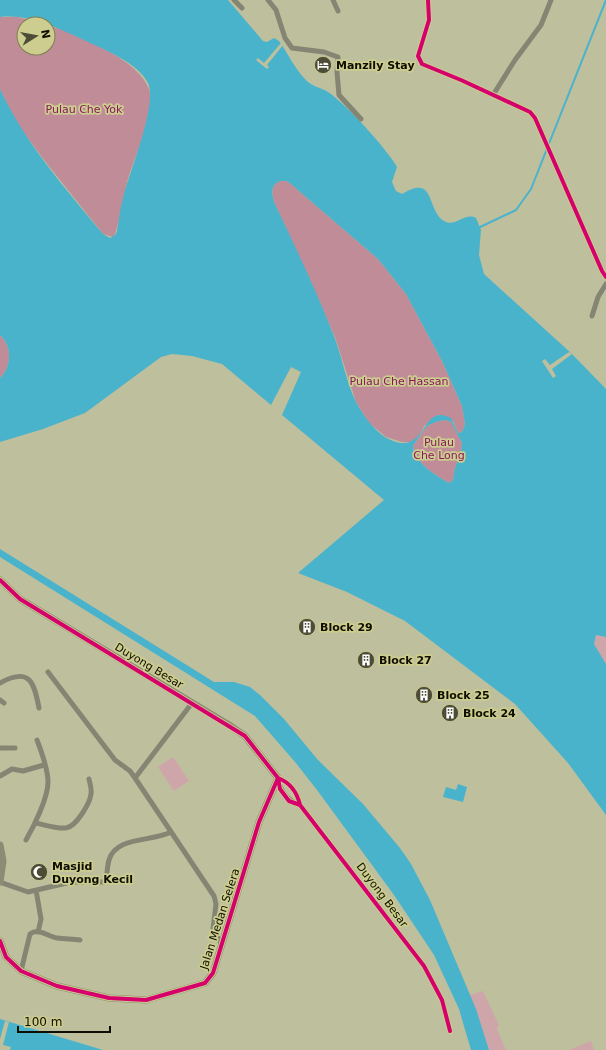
<svg xmlns="http://www.w3.org/2000/svg" width="606" height="1050" font-family="'DejaVu Sans',sans-serif">
  <rect width="100%" height="100%" fill="#bebf9c"/>
  <path fill="#cea6aa" d="M596 635 606 637V664C600 655 590 646 596 635Z
    M173 757 189 781 174 791 158 767Z
    M483 991 499 1025 497 1029 506 1050H489L470 995Z
    M591 1041 594 1050H569Z"/>
  <path fill="#c08c98" d="M0 17H18L44 24H24V48H48V25C78 35 148 62 151 97 153 117 134 158 128 179 125 189 118 233 113 237L103 234 44 160 18 125 6 102 0 89Z
    M280 181H287L292 185 378 259 406 294 442 361 462 406 465 424 462 432 458 433 453 421 439 415 424 426 419 436 411 442H402L386 437 369 423 356 402 335 337 274 202C272 193 270 186 280 181Z
    M0 335C12 346 12 366 0 378Z
    M446 420 451 422 462 443 461 452 455 468 453 480 449 483C435 475 415 463 413 446 426 429 423 423 446 420Z"/>
  <path fill="#4ab3cc" fill-rule="evenodd" d="M0 0H228L263 41 267 42 274 38 279 41C288 53 294 68 305 79 312 87 320 87 328 92 346 104 387 149 397 167L392 182 396 191 402 194C436 173 426 210 444 221 456 228 464 212 476 218L481 230 479 255 484 274 572 354 606 389V637L596 635 594 644 606 664V815L568 763 515 704 405 621 347 592 298 573 384 500 282 415 301 372 291 367 271 405 222 364 192 356 172 354 161 357 85 413 43 429 0 442V378C12 366 12 346 0 335V89C25 143 65 188 103 234L110 238 115 235 117 231C119 220 120 208 123 198 129 173 158 104 148 83 138 63 105 50 86 41 59 29 31 14 0 17ZM280 181H287L292 185 378 259 406 294 442 361 462 406 465 424 462 432 458 433 451 418C419 401 428 462 385 437 373 429 363 415 356 402 346 381 342 357 334 336 316 290 295 246 274 202 272 193 270 186 280 181ZM446 420 451 422 462 443 461 452 455 468 453 480 449 483C435 475 415 463 413 446 425 429 424 423 446 420Z
    M0 549 214 682H234L250 687 260 695 284 719 318 760 363 804 400 848 411 864 430 900 476 1009 489 1050H471L459 1009 434 955 394 895 317 790 295 762 255 716 0 557Z
    M458 784 467 787 463 802 443 797 446 787 456 790Z
    M0 1019 103 1050H0Z"/>
  <path fill="#bebf9c" d="M281 43 283 45 267 65 269 67 267 69 256 60 258 58 264 63Z
    M569 352 572 354 552 369 556 376 553 378 542 361 545 359 550 365Z
    M5 1021 9 1022 3 1045 11 1047 10 1050H0V1039Z"/>
  <g fill="none" stroke-linecap="round" stroke-linejoin="round">
    <path stroke="#4ab3cc" stroke-width="2" d="M478 228 516 210 531 189 606 0"/>
    <path stroke="#858573" stroke-width="5" d="M234 0 242 8
      M268 0 276 10 285 38 292 48 324 52 338 57 337 72 339 95 361 119
      M333 0 338 11
      M428 0 429 20 418 56 422 64 461 80 530 112 535 118 602 271 606 277
      M493 95 515 60 541 25 551 0
      M592 316 598 297 606 284
      M48 672 115 760 130 771 135 778
      M0 683C29 667 34 681 39 708
      M0 700 4 703
      M192 703 135 778 214 896 216 904 213 929 222 945
      M0 748H15
      M0 776 12 769 23 771 44 765
      M278 778C291 783 297 792 300 805L424 966 442 1000 450 1031
      M278 779C281 792 287 800 300 805
      M36 823C45 825 57 829 66 828 76 827 90 803 91 794 92 789 90 784 89 779
      M26 840C34 826 48 798 48 782 48 769 42 753 37 740
      M0 882 28 892 71 882H106C107 875 107 867 109 860 116 836 152 842 171 832
      M36 890 41 919 38 932
      M21 971 30 934C39 927 48 937 57 938 65 939 73 939 80 940"/>
    <path stroke="#8b8c73" stroke-width="7" d="M0 580 20 599 229 725 245 736 278 778 259 822 213 973 205 983 146 1000 109 998 57 986 21 971 6 957 0 941
      M0 845 3 861 0 882"/>
    <defs>
      <path id="cycleway" d="M428 0 429 20 418 56 422 64 461 80 530 112 535 118 602 271 606 277
        M0 580 20 599 245 736 278 778 280 789 289 801 300 805
        M278 778C291 783 297 792 300 805L424 966 442 1000 450 1031
        M0 941 6 957 21 971 57 986 109 998 146 1000 205 983 213 973 259 822 278 778"/>
    </defs>
    <use href="#cycleway" stroke="#cccd8e" stroke-width="6"/>
    <use href="#cycleway" stroke="#d6006c" stroke-width="4"/>
  </g>
  <defs>
    <symbol id="hotel-disc" viewBox="-11 -11 22 22"><circle r="9.5" fill="#4c4c37" stroke="#cccd8e"/><path d="M-6-4.5h1.5V1H6V5H4.5V3h-9V5H-6ZM-4 0a1.8 1.8 0 1 1 3.6 0ZM.5 0V-2.5h3Q6-2.5 6 0Z" fill="#fff"/></symbol>
    <symbol id="building-disc" viewBox="-11 -11 22 22"><circle r="9.5" fill="#4c4c37" stroke="#cccd8e"/><path d="M-4-6H4V6H1V3H-1V6H-4ZM-2.5-4.3h1.7v1.8h-1.7ZM.8-4.3h1.7v1.8H.8ZM-2.5-1h1.7V.8h-1.7ZM.8-1h1.7V.8H.8Z" fill="#fff"/></symbol>
    <symbol id="mosque-disc" viewBox="-11 -11 22 22"><circle r="9.5" fill="#4c4c37" stroke="#cccd8e"/><path d="M3.5-4.9A6 6 0 1 0 3.5 4.9A5 5 0 1 1 3.5-4.9Z" fill="#fff"/></symbol>
  </defs>
  <g fill-rule="evenodd">
    <use href="#hotel-disc" x="313" y="55" width="20" height="20"/>
    <use href="#building-disc" x="297" y="617" width="20" height="20"/>
    <use href="#building-disc" x="356" y="650" width="20" height="20"/>
    <use href="#building-disc" x="414" y="685" width="20" height="20"/>
    <use href="#building-disc" x="440" y="703" width="20" height="20"/>
    <use href="#mosque-disc" x="29" y="862" width="20" height="20"/>
  </g>
  <g text-anchor="middle" dominant-baseline="central" stroke-width="3.5" stroke-linejoin="round" paint-order="stroke">
    <g font-size="11" font-weight="bold" fill="#0e0e00" stroke="#cccd8e" text-anchor="start">
      <text x="336" y="65">Manzily Stay</text>
      <text x="320" y="627">Block 29</text>
      <text x="379" y="660">Block 27</text>
      <text x="437" y="695">Block 25</text>
      <text x="463" y="713">Block 24</text>
      <text x="52" y="866">Masjid<tspan x="52" dy="13">Duyong Kecil</tspan></text>
    </g>
    <g font-size="11" fill="#8b165e" stroke="#cccd8e">
      <text x="84" y="109">Pulau Che Yok</text>
      <text x="399" y="381">Pulau Che Hassan</text>
      <text x="439" y="442">Pulau<tspan x="439" dy="13">Che Long</tspan></text>
    </g>
    <g font-size="11" fill="#0e0e00" stroke="#cccd8e">
      <text transform="translate(149 666) rotate(31)">Duyong Besar</text>
      <text transform="translate(382 895) rotate(53)">Duyong Besar</text>
      <text transform="translate(220 919) rotate(-72)">Jalan Medan Selera</text>
    </g>
  </g>
  <g transform="translate(36 36) rotate(79)"><circle r="19" fill="#cccd8e" stroke="#808155"/>
  <path d="M0-3L7 15L0 10L-7 15Z" fill="#4c4c37"/>
  <text y="-6" font-size="11" font-weight="bold" text-anchor="middle" fill="#0e0e00">N</text>
  </g>
  <path d="M18 1026v6h92v-6" fill="none" stroke="#0e0e00" stroke-width="2"/>
  <text x="24" y="1026" font-size="12" fill="#0e0e00" stroke="#cccd8e" stroke-width="3" paint-order="stroke">100 m</text>
</svg>
